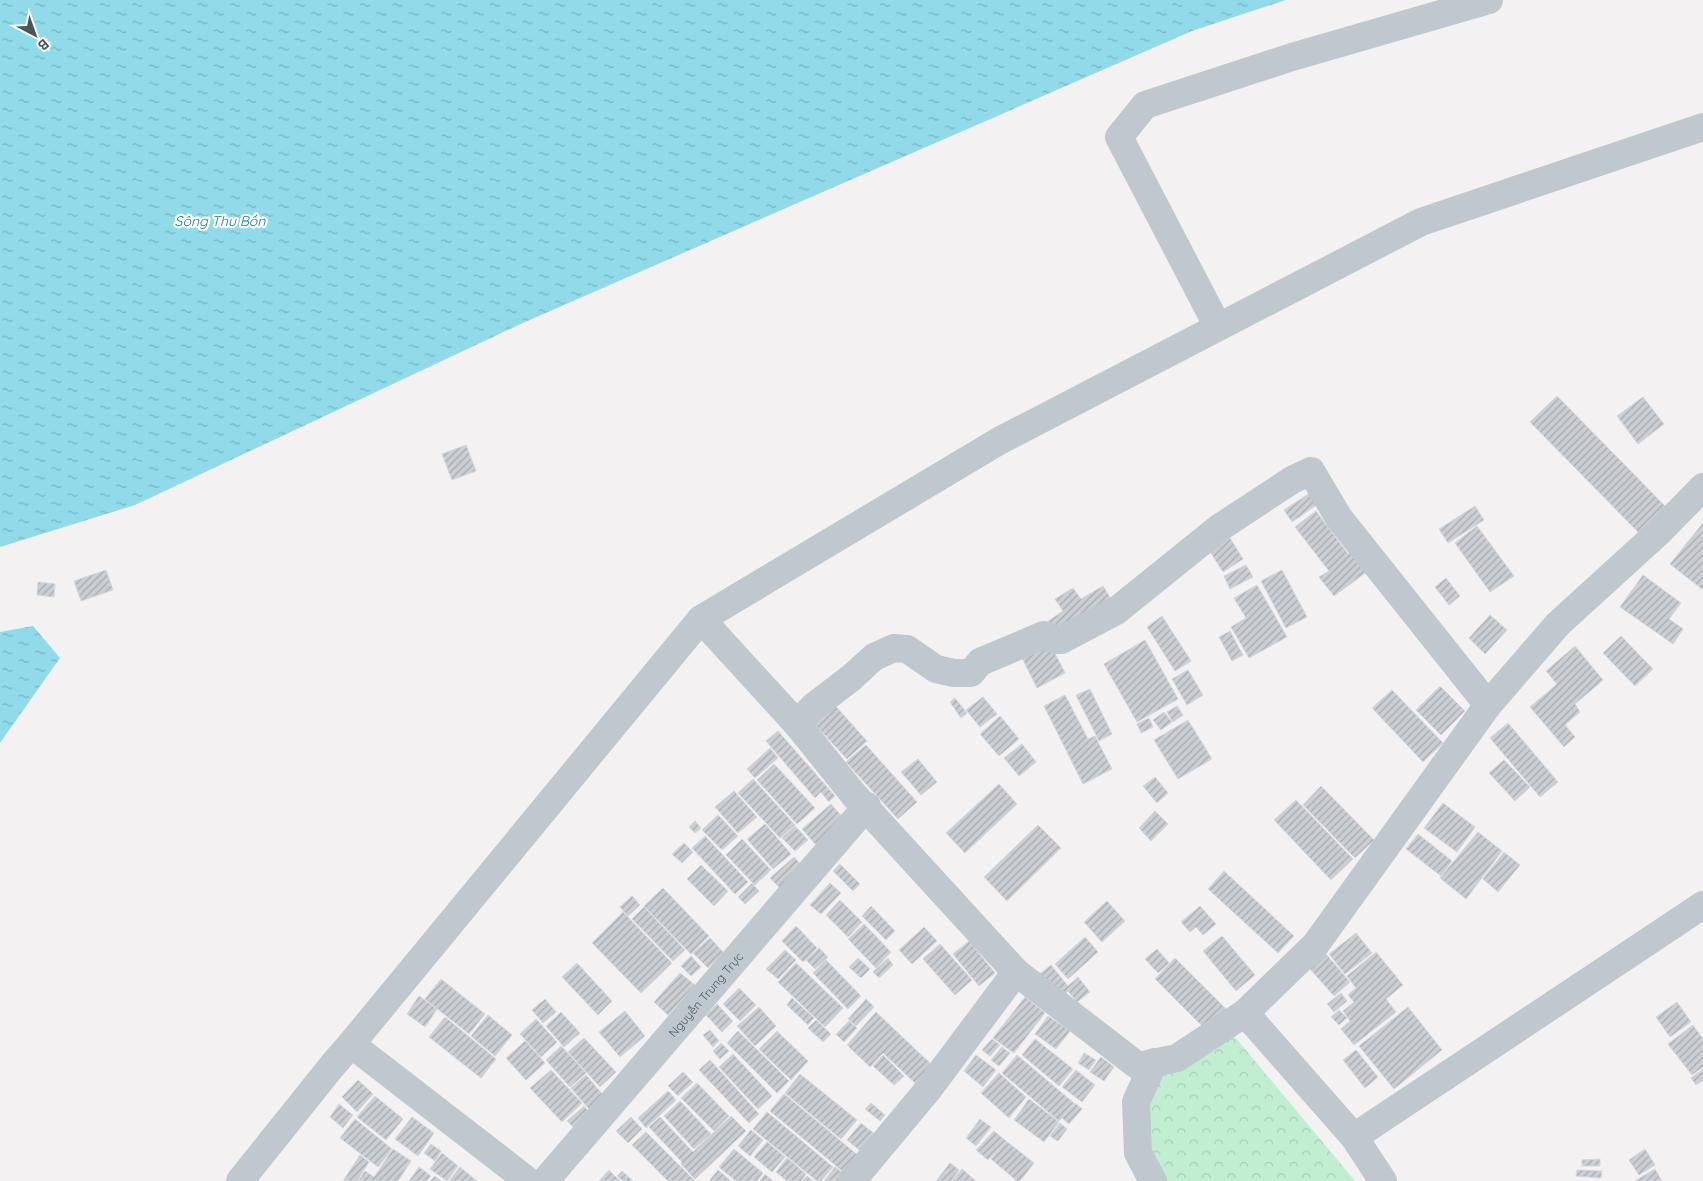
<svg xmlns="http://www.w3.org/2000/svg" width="1703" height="1181" font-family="Quicksand,sans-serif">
  <defs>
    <pattern id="forest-crowns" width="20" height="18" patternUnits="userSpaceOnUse" patternTransform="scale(1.25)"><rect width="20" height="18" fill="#c1eed1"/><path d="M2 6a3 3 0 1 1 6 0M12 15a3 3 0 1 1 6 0" fill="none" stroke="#a7ceb6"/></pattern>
    <pattern id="water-ripples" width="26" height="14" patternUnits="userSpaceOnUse" patternTransform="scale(1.25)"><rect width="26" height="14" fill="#90dae9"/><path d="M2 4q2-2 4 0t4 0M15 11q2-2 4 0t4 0" fill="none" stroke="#78b4c0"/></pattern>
    <pattern id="building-hatch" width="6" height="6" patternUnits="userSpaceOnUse" patternTransform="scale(1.25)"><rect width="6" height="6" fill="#cbced3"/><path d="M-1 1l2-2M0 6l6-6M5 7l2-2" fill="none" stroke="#a7aaae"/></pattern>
  </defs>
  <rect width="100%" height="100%" fill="#f3f1f1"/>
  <path fill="url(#forest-crowns)" d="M1235 1037 1355 1181H1156L1138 1153 1147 1077Z"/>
  <path fill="url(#water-ripples)" d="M0 0H1286L1192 31 525 322 135 505 0 547Z
    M33 626 60 658 0 743V632Z"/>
  <path fill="url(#building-hatch)" stroke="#d5d7dc" d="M1557 396 1666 507 1639 533 1530 422Z
    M1643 397 1664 424 1638 444 1617 416Z
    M466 445 476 471 452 480 442 454Z
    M1310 493 1318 504 1292 522 1284 510Z
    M1475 506 1484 520 1448 543 1439 529Z
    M1316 511 1348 554 1353 550 1368 571 1334 596 1319 577 1329 571 1295 527Z
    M1703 523V590L1670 564Z
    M1477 526 1514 576 1490 592 1455 543Z
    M1230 538 1243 559 1223 572 1209 550Z
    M1246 565 1253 577 1230 589 1224 576Z
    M106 570 113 590 81 601 74 581Z
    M1282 570 1307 617 1286 628 1261 581Z
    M1643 575 1681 603 1669 619 1683 629 1673 644 1620 607Z
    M1446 578 1460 596 1449 605 1435 587Z
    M38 582 55 584 54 597 37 595Z
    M1257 585 1287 637 1249 658 1231 627 1246 618 1234 598Z
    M1103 586 1114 604 1059 638 1048 621 1063 611 1055 599 1073 588 1081 599Z
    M1490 615 1507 630 1485 654 1469 638Z
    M1162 616 1191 661 1175 671 1147 627Z
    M1230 631 1243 655 1232 661 1219 637Z
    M1621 636 1653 669 1635 686 1603 653Z
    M1047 638 1065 673 1037 688 1019 652Z
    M1145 640 1178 699 1137 722 1104 664Z
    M1575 646 1603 680 1575 704 1580 712 1565 725 1575 737 1564 747 1530 707 1557 684 1546 671Z
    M1188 670 1203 695 1187 705 1172 679Z
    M1440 686 1465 711 1441 735 1416 710Z
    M1090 689 1112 734 1099 741 1076 695Z
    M1392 690 1443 743 1423 762 1372 708Z
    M1065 695 1088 739 1095 736 1112 769 1083 784 1044 706Z
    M983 697 997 714 980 727 966 710Z
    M955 698 967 713 961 718 950 702Z
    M831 701 867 741 847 759 811 720Z
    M1177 706 1183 715 1173 722 1167 712Z
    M1164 712 1172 722 1161 730 1153 720Z
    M1000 716 1019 739 999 756 980 734Z
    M1149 718 1153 727 1141 733 1137 724Z
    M1188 720 1212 759 1178 779 1154 740Z
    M1508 723 1558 782 1540 797 1490 738Z
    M778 731 835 796 829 802 821 792 815 798 766 741Z
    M1022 744 1036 762 1019 776 1004 758Z
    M866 745 917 802 898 819 846 762Z
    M770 748 778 758 755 778 747 769Z
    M918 759 937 782 921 795 901 772Z
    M1504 760 1530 787 1515 801 1489 773Z
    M774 764 815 808 797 824 757 780Z
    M1155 777 1168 793 1157 803 1143 786Z
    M753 779 795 825 780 838 738 793Z
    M999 784 1017 804 965 853 946 833Z
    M1321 786 1374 840 1355 858 1303 805Z
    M734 791 757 817 738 833 715 807Z
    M1296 800 1353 859 1331 880 1274 820Z
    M1443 803 1475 827 1457 852 1424 828Z
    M831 804 845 820 816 845 802 829Z
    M1155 811 1168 824 1151 841 1139 828Z
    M718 815 738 836 722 850 702 830Z
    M695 821 701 828 695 833 689 827Z
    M765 824 791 854 773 869 747 839Z
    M1038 825 1061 848 1007 901 984 877Z
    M795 826 808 840 795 851 782 838Z
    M1478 832 1502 851 1466 899 1440 878Z
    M1418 834 1452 861 1441 876 1406 849Z
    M705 836 748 882 735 894 692 848Z
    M742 839 771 870 755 885 726 855Z
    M684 843 693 852 682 863 672 854Z
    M1504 852 1520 865 1498 892 1483 879Z
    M794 857 805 869 782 890 770 878Z
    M840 864 860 884 853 891 833 871Z
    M701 865 728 891 714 906 687 879Z
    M1224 871 1294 936 1278 953 1208 889Z
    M752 883 759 891 745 904 738 897Z
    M830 883 841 893 821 914 810 905Z
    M663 888 709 936 691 954 644 906Z
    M632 896 640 905 628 916 620 907Z
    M840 900 862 922 848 937 826 915Z
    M1107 901 1125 921 1102 942 1084 922Z
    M871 906 895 931 886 940 862 916Z
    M1200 906 1216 924 1203 935 1196 927 1190 932 1181 922Z
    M644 907 685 950 673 961 632 919Z
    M623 912 672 963 641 993 592 943Z
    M864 924 891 952 876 968 848 939Z
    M796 926 817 948 803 962 782 941Z
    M924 927 937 941 912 964 899 950Z
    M1356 933 1372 953 1345 974 1329 954Z
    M1222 936 1255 975 1236 991 1203 951Z
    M1085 937 1098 952 1068 979 1055 964Z
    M710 938 724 953 708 968 693 953Z
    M969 941 995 973 979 986 953 954Z
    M940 944 972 980 955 995 923 959Z
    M819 948 828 957 815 969 806 960Z
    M1157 949 1169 963 1158 973 1145 959Z
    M785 950 796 960 778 979 766 969Z
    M1376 952 1403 985 1386 999 1396 1012 1354 1045 1341 1029 1350 1021 1343 1011 1354 1002 1348 995 1356 988 1347 976Z
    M1326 954 1350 982 1334 996 1310 969Z
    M691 956 701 967 691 976 681 966Z
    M858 958 870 969 861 978 849 967Z
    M888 958 893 965 879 978 873 972Z
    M1175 958 1226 1009 1205 1029 1155 979Z
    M826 960 861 996 848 1009 813 973Z
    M577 963 612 1001 598 1015 562 977Z
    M796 963 843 1008 825 1027 778 982Z
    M1051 965 1068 986 1078 977 1090 992 1077 1002 1068 991 1057 1001 1037 976Z
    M680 973 695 985 668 1015 654 1002Z
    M441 979 485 1014 469 1034 425 999Z
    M739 988 756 1005 740 1021 723 1004Z
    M1341 993 1347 1001 1334 1012 1327 1004Z
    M419 996 437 1009 425 1027 407 1014Z
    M1025 997 1045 1013 1014 1053 993 1038Z
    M792 998 814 1018 808 1025 787 1005Z
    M545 999 556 1012 543 1023 532 1010Z
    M866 999 874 1007 856 1026 848 1019Z
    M1677 1002 1691 1022 1670 1037 1656 1017Z
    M717 1004 733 1021 722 1032 706 1015Z
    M759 1007 776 1026 755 1046 737 1026Z
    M1408 1007 1442 1050 1394 1089 1359 1046Z
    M1339 1010 1347 1018 1339 1025 1331 1017Z
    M625 1011 645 1036 620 1057 599 1032Z
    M561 1012 580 1033 564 1047 546 1026Z
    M876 1012 932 1065 915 1083 883 1053 870 1067 847 1045Z
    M488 1015 512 1035 495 1056 471 1036Z
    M1048 1016 1070 1031 1056 1049 1035 1034Z
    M445 1017 496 1059 481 1078 429 1037Z
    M536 1019 557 1042 541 1057 520 1034Z
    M816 1020 831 1034 823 1042 808 1028Z
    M849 1021 857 1028 844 1042 836 1034Z
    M1693 1025 1703 1039V1067L1692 1075 1668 1044Z
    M710 1030 719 1041 713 1047 703 1035Z
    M738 1031 789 1081 777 1093 727 1043Z
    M777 1031 808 1061 791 1080 759 1049Z
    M584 1038 616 1072 600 1087 568 1052Z
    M992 1039 1000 1045 990 1056 982 1050Z
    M1035 1039 1073 1069 1059 1086 1022 1055Z
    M525 1041 545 1063 526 1080 506 1058Z
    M721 1043 729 1051 720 1059 713 1051Z
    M561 1046 586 1073 570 1087 546 1060Z
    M1002 1047 1010 1053 999 1066 991 1060Z
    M1356 1050 1378 1077 1365 1088 1343 1060Z
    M1084 1053 1096 1060 1089 1070 1078 1063Z
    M733 1054 772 1096 758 1109 719 1067Z
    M883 1055 904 1076 894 1085 873 1066Z
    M976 1055 996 1070 983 1087 964 1071Z
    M1017 1055 1074 1103 1059 1121 1002 1073Z
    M1101 1057 1114 1067 1104 1081 1090 1072Z
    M710 1060 759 1114 749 1123 699 1070Z
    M1703 1069V1080L1696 1085 1691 1078Z
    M551 1070 582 1103 562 1122 530 1088Z
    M1076 1070 1095 1085 1082 1102 1062 1087Z
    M683 1072 693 1082 678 1096 668 1086Z
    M999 1073 1026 1097 1009 1118 981 1093Z
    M800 1074 857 1120 841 1139 785 1093Z
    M586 1075 604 1096 589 1109 571 1088Z
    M358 1080 373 1094 357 1112 342 1097Z
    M697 1083 729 1116 714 1131 681 1098Z
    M668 1091 676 1100 646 1128 638 1118Z
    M784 1094 860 1157 846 1174 770 1111Z
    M375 1096 403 1119 386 1140 357 1117Z
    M1029 1099 1059 1122 1044 1142 1014 1120Z
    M680 1101 711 1134 694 1149 664 1116Z
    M871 1103 885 1115 880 1121 865 1109Z
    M1075 1103 1082 1109 1069 1124 1062 1118Z
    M339 1104 353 1115 343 1128 330 1117Z
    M584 1106 591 1114 574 1128 567 1121Z
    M767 1112 833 1167 821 1181H817L753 1129Z
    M731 1116 746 1131 695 1179 681 1164 682 1162 649 1127 660 1117 693 1152Z
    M412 1117 434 1133 418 1156 395 1139Z
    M631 1117 642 1129 628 1143 616 1131Z
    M355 1119 392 1149 378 1167 340 1138Z
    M980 1119 991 1127 976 1146 966 1138Z
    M861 1123 877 1136 863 1153 847 1140Z
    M1060 1123 1067 1129 1058 1141 1050 1136Z
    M751 1130 763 1140 750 1156 738 1146Z
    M994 1131 1006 1141 988 1160 976 1150Z
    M646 1132 695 1181H668L632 1145Z
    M1006 1141 1034 1163 1020 1181H1017L991 1159Z
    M767 1142 785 1157 772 1172 754 1157Z
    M431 1144 441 1151 435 1161 424 1153Z
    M393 1149 411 1161 398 1181H358L365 1171 374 1177Z
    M734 1149 763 1173 757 1181H736L719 1167Z
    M1645 1149 1655 1165 1639 1175 1629 1160Z
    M442 1153 458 1166 447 1181 430 1169Z
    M360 1155 369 1162 357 1181H343Z
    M787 1158 806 1174 801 1181H787L776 1172Z
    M1600 1159V1166H1582V1160Z
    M950 1163 959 1170 951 1181H936Z
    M419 1167 431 1176 427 1181H409Z
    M460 1167 477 1181H449Z
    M835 1167 847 1176 843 1181H824Z
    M962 1169 976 1181H952Z
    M1655 1169 1662 1181H1635Z
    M609 1170 620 1181H599Z
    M718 1170 731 1181H709Z
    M1577 1170 1602 1171 1601 1178 1576 1176Z
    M622 1171 633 1181H623L617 1176Z
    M765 1174 773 1181H760Z
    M435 1176 441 1181H430Z
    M807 1176 813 1181H802Z"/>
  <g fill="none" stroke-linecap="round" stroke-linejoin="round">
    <g stroke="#bfc8cf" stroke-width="28">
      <path d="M1218 327 1119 137 1145 105 1292 57 1489 0"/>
      <path d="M701 619 797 724 854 795 1016 972 1138 1066 1177 1058 1245 1013 1316 944 1488 705 1558 624 1659 532 1703 487"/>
      <path d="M797 724 813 707 851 678 874 657 894 648 907 649 936 669 954 673H971L980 662 1044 635 1056 640H1061L1116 611 1219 528 1292 480 1311 471 1339 518 1488 705"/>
      <path d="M1245 1013 1354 1137 1383 1181"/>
      <path d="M351 1044 528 1181"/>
      <path d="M1354 1137 1703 905"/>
      <path d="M240 1181 332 1066 351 1044 701 619 999 441 1421 222 1703 127"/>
      <path id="s1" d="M545 1181 867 806"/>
      <path d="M852 1181 927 1091 1016 972"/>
      <path d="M1153 1181 1138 1153 1136 1102 1154 1062"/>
    </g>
  </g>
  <g text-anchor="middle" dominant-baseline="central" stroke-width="4.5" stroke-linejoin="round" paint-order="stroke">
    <g font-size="12" fill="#49555e" stroke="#fff">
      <text stroke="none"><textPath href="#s1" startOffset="246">Nguyễn Trung Trực</textPath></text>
    </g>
    <g font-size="14" font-style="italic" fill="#128199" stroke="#fff">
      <text x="220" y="221">Sông Thu Bồn</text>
    </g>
  </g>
  <g transform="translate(35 35) rotate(139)" stroke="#ffffff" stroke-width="4" paint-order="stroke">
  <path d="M0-4L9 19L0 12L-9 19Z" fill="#49555e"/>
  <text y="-8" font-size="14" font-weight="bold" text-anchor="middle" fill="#49555e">B</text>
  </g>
</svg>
